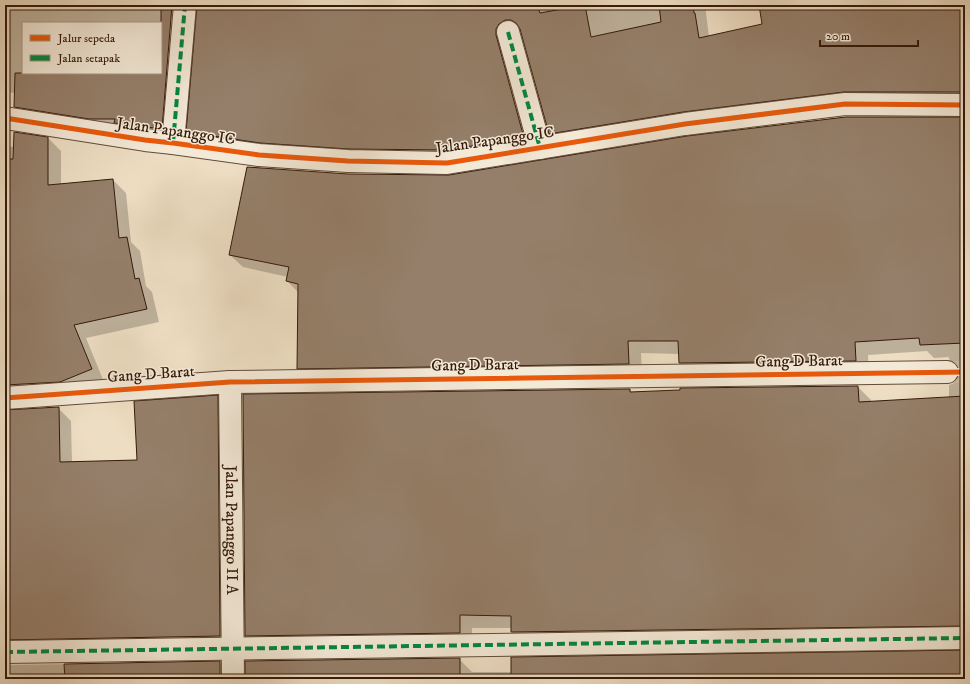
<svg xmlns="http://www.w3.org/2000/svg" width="970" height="684" font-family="'IM FELL DW Pica',serif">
  <rect width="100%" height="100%" fill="#edddc2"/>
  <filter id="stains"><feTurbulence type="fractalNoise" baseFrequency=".005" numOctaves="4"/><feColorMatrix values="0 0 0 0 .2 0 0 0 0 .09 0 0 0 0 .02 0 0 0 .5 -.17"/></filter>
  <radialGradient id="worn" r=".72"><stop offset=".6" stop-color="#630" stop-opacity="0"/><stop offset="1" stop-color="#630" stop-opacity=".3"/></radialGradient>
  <path fill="#0003" fill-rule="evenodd" d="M5 5H705L709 37 764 25 760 5H965V105L857 104 563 146 550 133 522 32H518L536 150 460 163 200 145 188 132 199 5 192 6 174 142 28 119 15 106 16 93 5 92ZM23 23H161V73H23Z
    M965 118V638L525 645 512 632V628H472V645L259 649 246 636 629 390 633 393 858 387 871 400V402L949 398V385L954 383 959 379 960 371 949 359V357L934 358 927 351 868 355 869 373 693 376 680 363 679 354 641 353 642 376 311 381 298 368 299 293 287 281 288 277 243 267 230 255 348 174 449 176Z
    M48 138 61 151V185L113 180 126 193 131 242 140 251 146 286 152 292 159 322 86 338 104 382 7 405 5 412 58 408 71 421 72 463 138 461 217 396 230 409 233 649 7 659 5 665 220 662 233 675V679H5V146L14 147Z
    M965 652V679H246L459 659 472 672H512Z"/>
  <path fill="#957f6a" stroke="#351a0a" d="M161 5H172L162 129 114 123 115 119H89L14 107 15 73H161Z
    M197 5H537L540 13 585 5 591 37 661 22 659 5H693L694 13H695L699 38 762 24 759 5H938L963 7 961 30 965 74V92H844L683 112 549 134 520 29 516 23 511 20H505L499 24 496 29V35L524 138 446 150 349 149 260 143 186 132Z
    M846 117H965V343L920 345 919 338 855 342 856 361 679 363 678 341H628L629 364 297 369 298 284 286 281 289 267 229 255 247 167 348 174 449 175 687 136Z
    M14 132 48 137V185L113 179 119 238 127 237 135 279 139 278 147 309 74 325 92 369 60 382 5 385V159H13Z
    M858 386 859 402 965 396V551H962L965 626 511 632V616L460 615V633L245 636 243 394 630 389V392L680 390V388Z
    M218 395 220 636 5 640V410L59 407 60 462 137 460 134 401Z
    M965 650V679H511V657Z
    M460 658V679H245V661Z
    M220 661V679H65L64 664Z"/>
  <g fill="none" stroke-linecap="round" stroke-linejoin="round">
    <path stroke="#c8b69d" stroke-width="22" stroke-dasharray="22 11" stroke-linecap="butt" d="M947 372H965"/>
    <defs>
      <g id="minor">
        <path d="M508 32 540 148"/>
        <path d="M5 118 145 140 173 143 259 155 348 161 447 163 685 124 845 104 965 105"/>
        <path d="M173 143 185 5"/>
        <path id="s1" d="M230 382 233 679"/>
        <path d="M5 398 230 382 947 372"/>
        <path d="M5 652 965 638"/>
      </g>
    </defs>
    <use href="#minor" stroke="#634b38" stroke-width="24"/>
    <use href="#minor" stroke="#f3e9d7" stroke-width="22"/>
    <path stroke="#00873e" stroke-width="4" stroke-dasharray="8 4" stroke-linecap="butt" d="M508 32 540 148
      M173 143 185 5
      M5 652 965 638"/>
    <defs>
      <path id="cycleway" d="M5 118 145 140 173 143 259 155 348 161 447 163 685 124 845 104 965 105
        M5 398 230 382 965 372"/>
    </defs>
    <use href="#cycleway" stroke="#f3e9d7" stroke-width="8"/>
    <use href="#cycleway" stroke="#e8590c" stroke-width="5"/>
  </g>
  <g text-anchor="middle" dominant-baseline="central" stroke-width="3" stroke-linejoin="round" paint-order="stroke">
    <g font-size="16" fill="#351a0a" stroke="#f3e9d7">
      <text transform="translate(176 131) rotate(8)">Jalan Papanggo IC</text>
      <text transform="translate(495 140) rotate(-8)">Jalan Papanggo IC</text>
      <text transform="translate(799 361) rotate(-1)">Gang D Barat</text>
      <text transform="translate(475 365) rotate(-1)">Gang D Barat</text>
      <text transform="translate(151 374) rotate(-4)">Gang D Barat</text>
      <text stroke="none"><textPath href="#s1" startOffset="148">Jalan Papanggo II A</textPath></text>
    </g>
  </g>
  <rect width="970" height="684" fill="none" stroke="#edddc2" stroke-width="20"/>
  <rect x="6" y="6" width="958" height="672" fill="none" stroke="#351a0a" stroke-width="2"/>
  <rect x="10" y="10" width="950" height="664" fill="none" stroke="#351a0a"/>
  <rect x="22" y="22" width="140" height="52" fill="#f3e9d7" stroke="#a79685"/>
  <rect x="30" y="35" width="20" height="6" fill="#e8590c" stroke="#a79685"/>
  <text x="58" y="42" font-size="12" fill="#351a0a">Jalur sepeda</text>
  <rect x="30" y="55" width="20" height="6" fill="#00873e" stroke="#a79685"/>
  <text x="58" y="62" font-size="12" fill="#351a0a">Jalan setapak</text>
  <path d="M820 40v6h98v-6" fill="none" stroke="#351a0a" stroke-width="2"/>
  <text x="826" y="40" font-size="12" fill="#351a0a" stroke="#f3e9d7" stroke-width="3" paint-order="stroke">20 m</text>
  <rect width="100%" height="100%" filter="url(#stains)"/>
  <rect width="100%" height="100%" fill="url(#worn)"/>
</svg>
